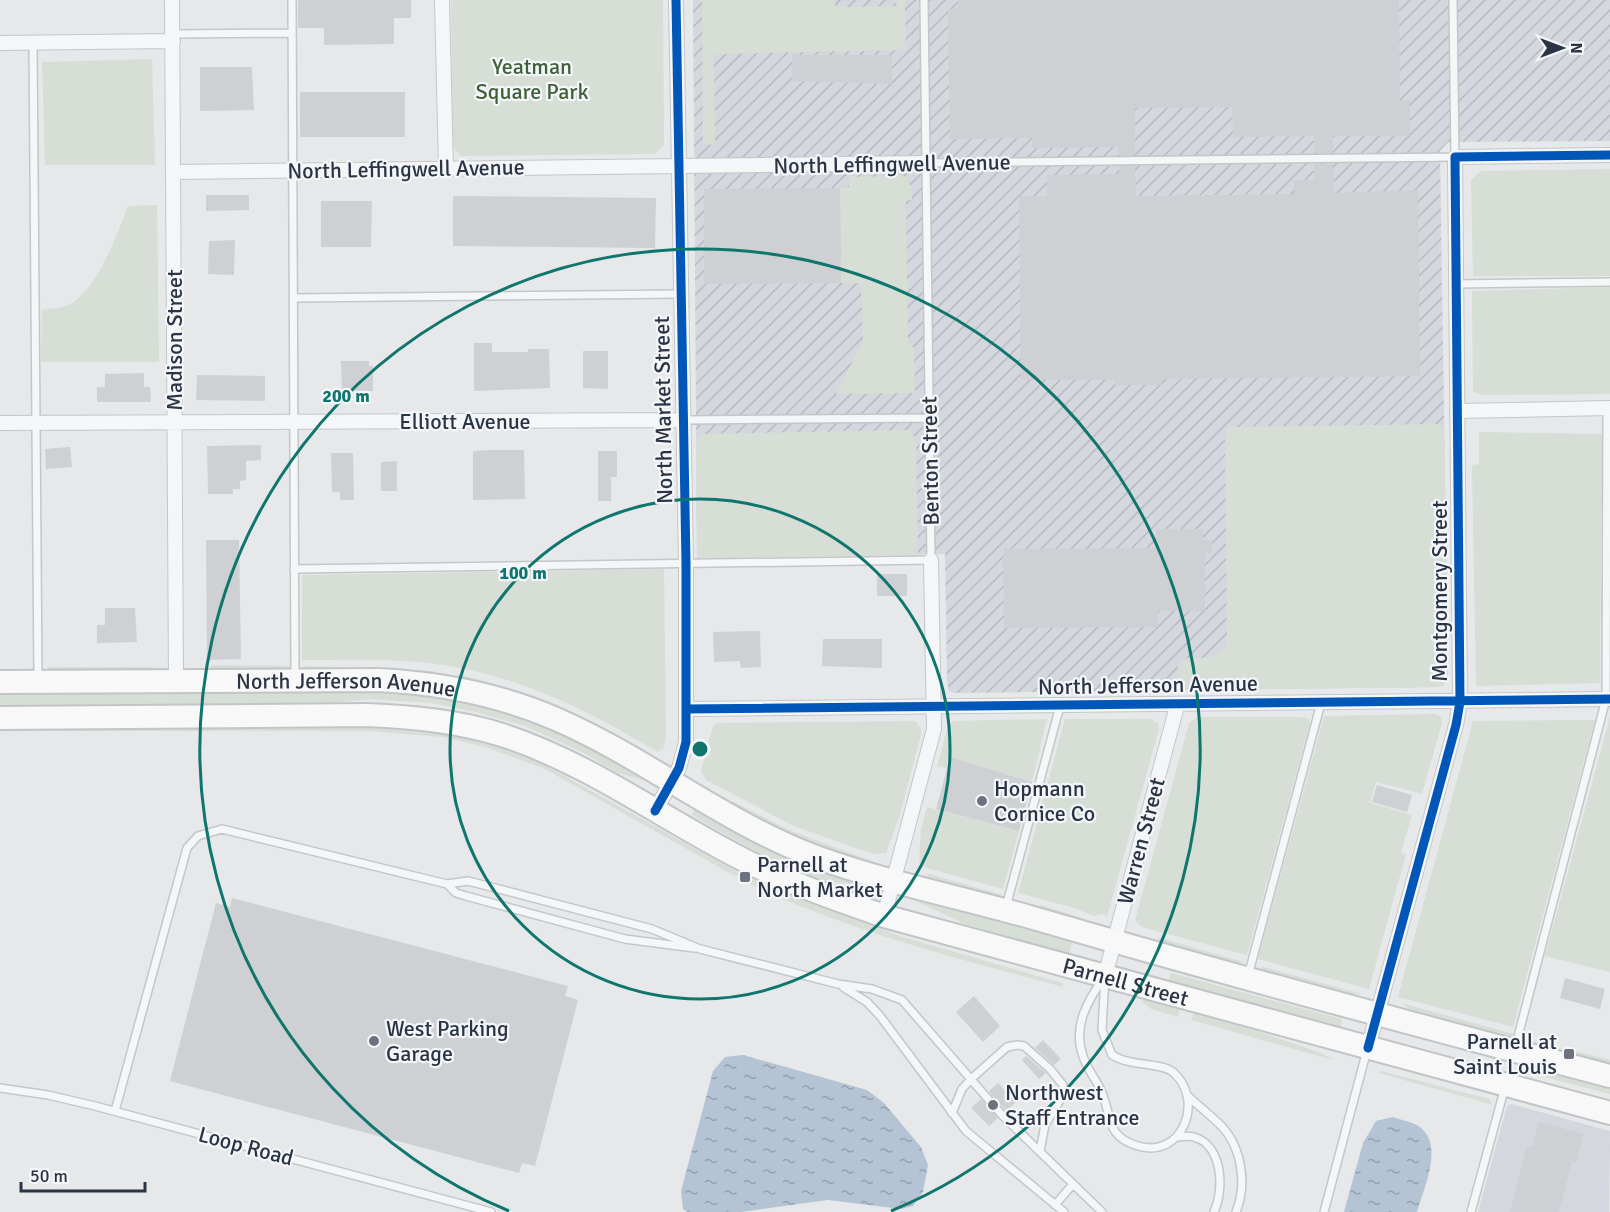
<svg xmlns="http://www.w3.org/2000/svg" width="1610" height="1212" font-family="Signika,sans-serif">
  <defs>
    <pattern id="industrial-furrows" width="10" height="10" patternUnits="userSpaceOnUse" patternTransform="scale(1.5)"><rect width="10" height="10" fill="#d4d7dd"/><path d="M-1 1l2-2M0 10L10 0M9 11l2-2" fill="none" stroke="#b6b9bf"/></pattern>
    <pattern id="water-ripples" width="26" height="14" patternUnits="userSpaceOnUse" patternTransform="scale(1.5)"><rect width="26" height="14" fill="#b4c4d5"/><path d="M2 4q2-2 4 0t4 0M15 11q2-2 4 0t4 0" fill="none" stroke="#93a0af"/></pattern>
  </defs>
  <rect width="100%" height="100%" fill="#e6e8ea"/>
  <path fill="#d4d7dd" d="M1511 1104 1610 1131 1609 1212H1478L1507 1106Z"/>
  <path fill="url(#industrial-furrows)" d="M693 0H1610V141L1448 142 1440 151 1448 675 1444 685 1438 687 954 693 949 691 947 681 945 554 697 558Z"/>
  <path fill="#d6ded6" d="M451 0H663L664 146 654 154 461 156 453 147Z
    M702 0H835V7L896 6 897 0H905L906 50 714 54 715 145 703 144Z
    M152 59 155 165H45L42 62Z
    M1610 169V276H1473L1471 180 1481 171Z
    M905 176 911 186 912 200 906 201 908 342 914 348 915 393 836 394 863 341 861 283H841L840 188 849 187V177Z
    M157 205 159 362H41L42 310C50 308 62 309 69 305 98 289 117 235 128 206Z
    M1610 287V394L1482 395 1473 391 1472 291Z
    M1438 424 1444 429 1448 675 1444 685 1438 687 1176 690C1175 633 1199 676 1227 645L1225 437 1228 427Z
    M909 430 916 440 918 555 697 558 696 441 701 434Z
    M1479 432 1602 434 1600 683 1476 686 1472 465 1479 464Z
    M664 569 666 734 664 748 658 752C591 712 522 677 444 665 397 658 349 660 302 660V575Z
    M213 665 289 666V670L203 671V669Z
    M303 666 435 671 429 675 308 671Z
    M47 667H153L154 669 143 672 52 671Z
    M457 674C534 692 589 718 656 757L461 680Z
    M377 689C441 695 505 705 564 733 591 746 618 762 644 777L643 780 618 773 582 752 525 726 475 712 432 703 368 699 300 707 0 709V691Z
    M1436 714 1441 717 1442 723 1422 794 1376 782 1370 803 1412 815 1401 852 1406 854 1369 989 1258 959 1324 716Z
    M1198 717H1301L1309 719 1310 723 1247 955 1142 927 1135 921 1189 723Z
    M1610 717V972L1545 956Z
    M1047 719 1032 782 949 757 946 768 937 766 948 726 953 721Z
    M1065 719H1150L1158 723 1159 729 1107 917 1103 914 1093 916 1075 908 1018 893Z
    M1595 720 1513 1027 1398 997 1473 721Z
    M915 721 921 728V735L899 818 886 853 873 854 794 826 706 780 701 771 713 726 717 723Z
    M0 727H369L452 735 497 747 543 764 741 874 739 877 726 871 545 769 488 748 443 737 368 731H0Z
    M732 801 789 830 871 861C838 863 761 821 730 805Z
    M696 807 861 883C821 893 727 835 692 815Z
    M927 807 1019 831 1003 889 927 868 919 862 921 829Z
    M926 873 1002 895 996 897 931 879Z
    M746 877 899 936 1062 983 1063 987C956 958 844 930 744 881Z
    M918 896 1060 936 1072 943 1069 956 965 924 918 902Z
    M1041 905 1079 917 1078 920 1039 909Z
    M1157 937 1244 962 1236 963 1160 942Z
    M1260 966 1362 994H1351L1264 971Z
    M1171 973 1342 1019 1340 1029 1168 983Z
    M1147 997 1181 1006 1178 1017 1151 1009 1142 1001Z
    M1401 1003 1514 1034 1509 1037 1415 1012Z
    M1195 1010 1321 1053 1333 1060 1191 1020Z
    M1575 1051 1610 1060V1065L1574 1055Z
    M1546 1069 1602 1084 1610 1088V1094L1544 1077Z
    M1381 1071 1489 1099 1493 1105 1379 1073Z"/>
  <path fill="url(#water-ripples)" d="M743 1055 867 1090 884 1103 921 1147 928 1165 923 1192 913 1206 901 1209 828 1200 741 1212H687L683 1209 681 1191 713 1071 725 1057Z
    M1393 1117C1401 1120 1413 1122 1420 1127 1444 1146 1424 1187 1417 1212H1344L1363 1143 1376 1121Z"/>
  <path fill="#ced0d3" d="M298 0H411V18H394V44L324 45V28H298Z
    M958 0H1399L1400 100H1410V136H1333V153H1314V136L1233 137 1232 107 1135 108V155H1119L1118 147 1032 148V138L950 139 948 9H958Z
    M792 55H892V84L792 81Z
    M200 67H252L254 110 200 111Z
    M300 92H405V137H300Z
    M1314 164H1333L1334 193 1418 190 1420 376 1162 379V385H1115V380H1021L1019 196H1047V175L1119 174V166H1135L1136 196 1294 194V180H1314Z
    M840 188 841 283 704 284V189Z
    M206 195H249V210L206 211Z
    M453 196 656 198 655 248 453 246Z
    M321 201H372L371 247H321Z
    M235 240 234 275 208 274 209 241Z
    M474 343H492V352H528V349H549L550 388 474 391Z
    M583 351H608V389L583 388Z
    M341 361H369V366H373V391H342Z
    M144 373V387H150L151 402H97V387H105V374Z
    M197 375 265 376V401L196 400Z
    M261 445V460L246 461V480L240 481V489H233V494H208L207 446Z
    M70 447 72 467 46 469 45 449Z
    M490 450H524L525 499 473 500V451Z
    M598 451H617V477H611V501H598Z
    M331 453H353L354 500H340V492H332Z
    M397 461V491H381V462Z
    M1156 529H1203V540H1212V553H1205V611H1158V627L1004 628 1003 549 1156 548Z
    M206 540H239L241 659 207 660Z
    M877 574H907V596H877Z
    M105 608H135L137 642 97 643V625H105Z
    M760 631 761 667 741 668 740 661 714 662 713 632Z
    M823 639H882V668L822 666Z
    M950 757 1032 782 1019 831 936 809Z
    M1377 785 1412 795 1407 812 1372 802Z
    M232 898 568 986 565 996 578 1000 535 1166 522 1163 519 1173 170 1081 216 903 230 907Z
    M1565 978 1605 989 1600 1009 1560 998Z
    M974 996 1000 1026 983 1042 956 1012Z
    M1043 1040 1061 1059 1054 1065 1035 1048Z
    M1026 1056 1046 1073 1039 1079 1022 1060Z
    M998 1083 1016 1102 1006 1111 989 1091Z
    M981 1099 998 1118 989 1126 971 1108Z
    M1539 1122 1584 1134 1576 1162 1572 1161 1559 1212H1510L1527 1146 1532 1147Z"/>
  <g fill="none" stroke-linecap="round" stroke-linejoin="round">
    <defs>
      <path id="lane" d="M292 0 295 677
        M173 34 292 33
        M33 43 38 679
        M926 163 1455 157 1453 0
        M1456 284 1610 282
        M293 298 681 294
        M683 420 929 418
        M294 569 931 560 924 0
        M447 884 456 893 466 896 625 939 694 948
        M1006 907 1060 706
        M1105 976 1102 1030 1112 1055C1131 1067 1160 1062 1173 1072 1205 1100 1183 1159 1138 1146 1106 1137 1112 1117 1102 1093 1097 1080 1087 1070 1083 1056 1072 1026 1088 1000 1105 976Z
        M1248 976 1321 703
        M843 987 867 1002 880 1016 966 1131 1064 1212
        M1515 1048 1606 699 1607 408
        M0 1088 48 1095 95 1106 491 1212
        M1188 1096C1197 1105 1207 1112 1216 1121 1241 1142 1248 1182 1236 1212
        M115 1111 187 848 198 836 222 829 447 884 468 881 652 929 700 949 838 984 872 989 902 1000 1002 1115 1102 1212
        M952 1113 962 1089 971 1079 1007 1047 1017 1045 1024 1046 1050 1069 1063 1085V1095L1045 1125 1040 1151
        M1178 1137C1220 1129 1227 1183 1214 1212
        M1055 1205 1073 1184
        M1324 1212 1367 1050
        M1471 1212 1505 1087"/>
      <path id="street" d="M172 0 176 681
        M442 0 446 169
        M0 43 173 41
        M173 172 926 163
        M1457 411 1610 408
        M0 423 683 420
        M686 709 1610 699
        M655 811 679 768 686 742V563L676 0
        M884 916 934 729 931 560
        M1105 976 1177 706
        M1368 1048 1456 725 1460 702 1455 157 1610 155"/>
      <g id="primary">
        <path id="s1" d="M0 682 378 680C438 683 501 695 556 719 646 758 723 822 816 857 885 882 959 897 1030 917 1222 973 1416 1025 1610 1076"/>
        <path id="s2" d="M0 718 367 715C412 717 458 721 502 735 589 763 663 819 744 860 789 883 836 899 884 916L1610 1113"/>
      </g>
    </defs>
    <use href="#lane" stroke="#c4c6c8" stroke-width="10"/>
    <use href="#street" stroke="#c4c6c8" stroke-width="16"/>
    <use href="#primary" stroke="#c2c5c8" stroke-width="26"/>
    <use href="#lane" stroke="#f5f6f7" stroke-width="7"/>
    <use href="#street" stroke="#f5f6f7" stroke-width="14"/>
    <use href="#primary" stroke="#f8f8f8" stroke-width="22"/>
    <defs>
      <path id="cycleway" d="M686 709 1610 699
        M655 811 679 768 686 742V563L676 0
        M1368 1048 1456 725 1460 702 1455 157 1610 155"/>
    </defs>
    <use href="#cycleway" stroke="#f4f6f9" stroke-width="13"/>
    <use href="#cycleway" stroke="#0057b8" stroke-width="9"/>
  </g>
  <g fill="none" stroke="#0f766e" stroke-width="3">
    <circle cx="700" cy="749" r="250"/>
    <path d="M509 1211A500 500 0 1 1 891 1211"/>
  </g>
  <g fill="#6c737f" stroke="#f4f6f9" stroke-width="2">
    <circle cx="982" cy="801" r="6"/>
    <rect x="739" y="871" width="12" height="12" rx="3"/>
    <circle cx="374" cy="1041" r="6"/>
    <rect x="1563" y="1048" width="12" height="12" rx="3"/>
    <circle cx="993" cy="1105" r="6"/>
  </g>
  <g text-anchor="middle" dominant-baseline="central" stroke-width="4.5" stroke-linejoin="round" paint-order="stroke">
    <g font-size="22" fill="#3f6138" stroke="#f4f6f9">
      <text x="532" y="66">Yeatman<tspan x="532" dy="25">Square Park</tspan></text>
    </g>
    <g font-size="22" fill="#2b3445" stroke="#f4f6f9">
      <text transform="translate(892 164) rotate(-1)">North Leffingwell Avenue</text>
      <text transform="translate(406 169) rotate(-1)">North Leffingwell Avenue</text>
      <text transform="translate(174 340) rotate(-90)">Madison Street</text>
      <text transform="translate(663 410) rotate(-91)">North Market Street</text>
      <text x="465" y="421">Elliott Avenue</text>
      <text transform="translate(930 461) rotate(-91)">Benton Street</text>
      <text transform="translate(1439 591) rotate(-90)">Montgomery Street</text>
      <text transform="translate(1148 685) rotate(-1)">North Jefferson Avenue</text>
      <text stroke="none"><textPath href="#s1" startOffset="346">North Jefferson Avenue</textPath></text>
      <text transform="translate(1141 841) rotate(-75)">Warren Street</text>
      <text stroke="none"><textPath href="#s2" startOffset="1178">Parnell Street</textPath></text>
      <text transform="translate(246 1146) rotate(15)">Loop Road</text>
    </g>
    <g font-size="22" fill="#2b3445" stroke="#f4f6f9" text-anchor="start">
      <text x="994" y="788">Hopmann<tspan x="994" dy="25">Cornice Co</tspan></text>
      <text x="757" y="864">Parnell at<tspan x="757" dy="25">North Market</tspan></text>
      <text x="386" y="1028">West Parking<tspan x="386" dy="25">Garage</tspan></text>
      <text x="1557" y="1041" text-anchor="end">Parnell at<tspan x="1557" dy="25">Saint Louis</tspan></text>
      <text x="1005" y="1092">Northwest<tspan x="1005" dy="25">Staff Entrance</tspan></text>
    </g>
  </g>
  <circle cx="700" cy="749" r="9" fill="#0f766e" stroke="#f4f6f9" stroke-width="3"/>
  <g font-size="18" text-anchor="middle" font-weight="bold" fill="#0f766e" stroke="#f4f6f9" stroke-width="4.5" stroke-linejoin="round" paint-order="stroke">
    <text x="346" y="402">200 m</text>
    <text x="523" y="579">100 m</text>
  </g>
  <g transform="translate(1562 48) rotate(90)" stroke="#f4f6f9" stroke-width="4.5" paint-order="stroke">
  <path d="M0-4.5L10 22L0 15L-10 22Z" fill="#2b3445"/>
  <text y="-9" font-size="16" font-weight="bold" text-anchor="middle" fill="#2b3445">N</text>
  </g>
  <path d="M21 1182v9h124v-9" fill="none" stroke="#2b3445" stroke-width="3"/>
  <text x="30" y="1182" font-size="18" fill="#2b3445" stroke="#f4f6f9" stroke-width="4.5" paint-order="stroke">50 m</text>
</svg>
